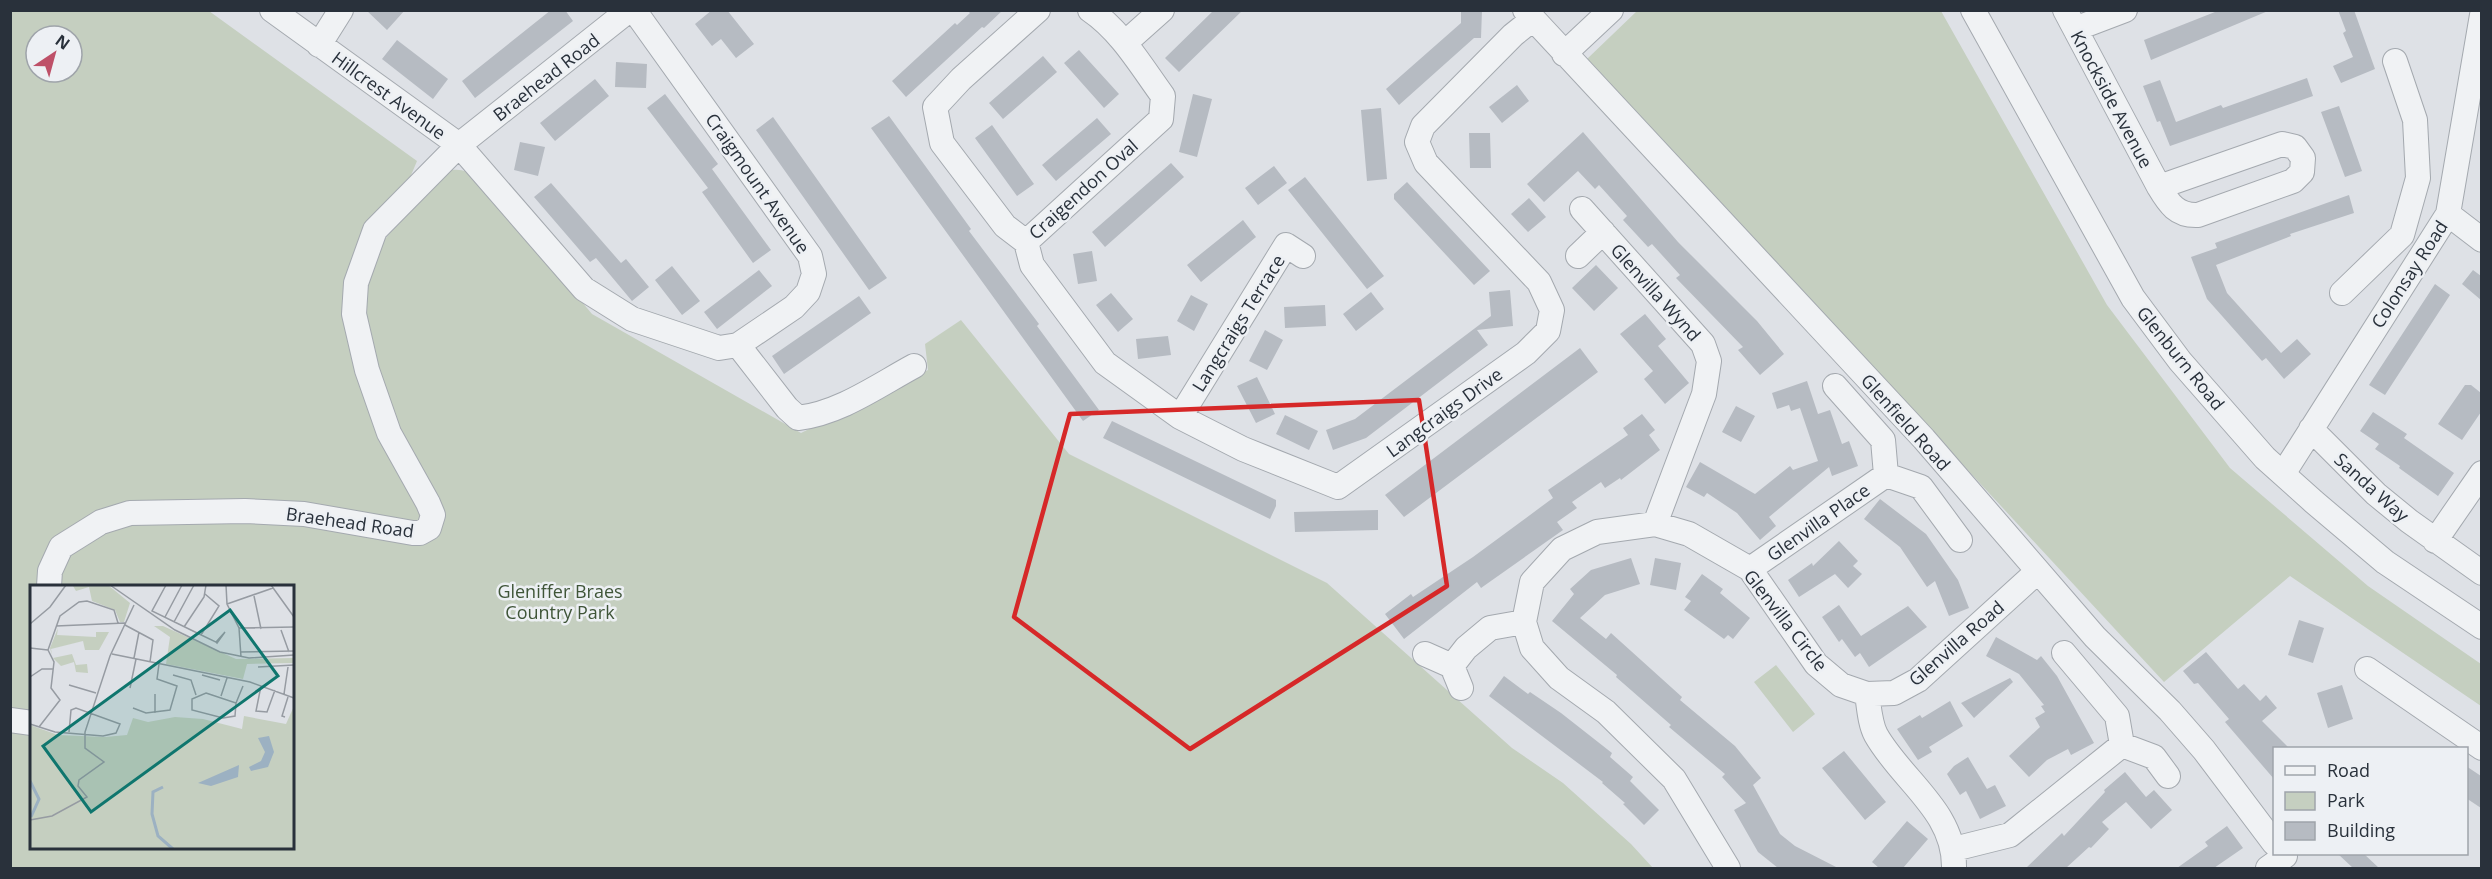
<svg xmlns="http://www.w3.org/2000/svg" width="2492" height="879" font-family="'Open Sans',sans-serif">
  <rect width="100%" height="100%" fill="#dee1e6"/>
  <path fill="#c5cfc0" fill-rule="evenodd" d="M10 11H209L417 161 384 240 439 176C454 166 463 169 478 177L592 314 801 433 928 370 925 344 961 320 1069 454 1327 583 1512 748 1563 783 1631 844 1653 868H11ZM36 36H72V72H36ZM32 586H292V848H32Z
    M1637 11H1941L2107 305 2230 468 2368 586 2481 664V706L2290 576 2164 682 1587 59Z
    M1776 665 1815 714 1793 732 1754 682Z"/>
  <path fill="#b6bbc2" d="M366 10H405L387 30Z
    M551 10H565L573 21 475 98 462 81Z
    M712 10H727L754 44 736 58 721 39 712 46 695 24Z
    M967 10H1003L984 28 982 27 906 97 892 81 955 23 957 25 970 13Z
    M1214 10H1243L1179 72 1165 58Z
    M1461 10H1482L1481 38H1474L1399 105 1386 89 1461 23Z
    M2220 10 2268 11 2151 60 2144 40Z
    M2338 10H2354L2375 69 2341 83 2333 66 2353 57 2343 33 2346 31Z
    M397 40 448 79 433 99 382 59Z
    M1079 50 1119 94 1104 108 1064 63Z
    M1043 56 1057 72 1003 119 989 103Z
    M616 62 647 64 646 88 615 87Z
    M2307 78 2313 96 2170 146 2160 121 2157 122 2143 86 2160 80 2176 122 2221 105 2223 108Z
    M595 79 609 96 555 141 540 123Z
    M1517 85 1529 101 1502 123 1489 107Z
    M665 94 718 164 712 169 771 250 753 263 702 192 708 188 647 108Z
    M1193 94 1212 99 1197 157 1179 152Z
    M2339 106 2362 171 2345 177 2321 112Z
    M1381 108 1387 179 1367 181 1361 110Z
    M889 116 971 229 969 231 1039 324 1037 326 1099 410 1083 421 871 128Z
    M773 117 887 278 869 290 756 130Z
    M1097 118 1111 134 1056 181 1042 165Z
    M992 125 1034 184 1017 196 975 138Z
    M1583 132 1678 242 1757 321 1784 354 1760 375 1738 350 1743 347 1676 278 1680 275 1652 244 1648 247 1623 220 1627 216 1599 185 1595 189 1578 171 1544 202 1527 184Z
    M1469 133H1490L1491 168H1470Z
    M520 142 545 147 538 176 514 170Z
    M1171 163 1184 177 1105 247 1092 232Z
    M1274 166 1287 183 1258 205 1245 188Z
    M1305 177 1384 276 1367 289 1288 190Z
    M1407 182 1490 271 1474 285 1394 199V194Z
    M551 183 621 263 626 259 649 287 632 301 596 258 590 262 534 197Z
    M2349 195 2354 213 2290 234 2291 236 2216 265 2227 293 2281 353 2297 339 2311 354 2284 379 2266 358 2262 361 2207 299 2191 257 2217 248 2215 243Z
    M1529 198 1546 217 1528 232 1511 214Z
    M1243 220 1256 237 1201 282 1187 265Z
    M1092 251 1097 281 1078 284 1073 254Z
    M1596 265 1618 288 1594 311 1572 288Z
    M672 266 700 301 682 315 655 280Z
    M759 270 772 286 717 329 704 312Z
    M2473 270 2481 276V300L2462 284Z
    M2435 284 2450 295 2385 395 2369 385Z
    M1510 290 1513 326 1477 330 1488 345 1366 438 1333 450 1326 430 1355 419 1491 316 1489 292Z
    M1371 292 1384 309 1356 331 1343 314Z
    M1111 293 1133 319 1118 332 1096 305Z
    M1191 295 1208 304 1194 331 1177 321Z
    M859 296 871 313 784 374 772 356Z
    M1325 305 1326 326 1285 328 1284 307Z
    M1645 314 1666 339 1658 346 1689 383 1665 404 1644 379 1653 371 1620 334Z
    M1265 330 1283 340 1267 370 1249 361Z
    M1168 336 1171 355 1138 359 1136 339Z
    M1580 348 1598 372 1404 517 1385 495Z
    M1257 377 1275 414 1256 423 1237 386Z
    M1807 381 1818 414 1830 410 1842 444 1849 441 1858 466 1832 476 1829 467 1769 517 1776 526 1760 540 1737 513 1707 493 1704 497 1686 487 1700 462 1755 494 1790 466 1793 470 1818 461 1800 408 1791 411 1789 405 1777 409 1772 393Z
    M2465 385H2471L2481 393V412L2462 440 2438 424Z
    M1736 406 1755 416 1741 442 1722 432Z
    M2373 412 2407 434 2404 438 2454 473 2438 496 2399 468 2400 466 2375 449 2379 444 2360 431Z
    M1642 414 1655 430 1649 435 1660 450 1621 480 1620 478 1605 488 1601 482 1572 502 1577 508 1557 522 1563 530 1481 588 1477 582 1404 639 1385 614 1411 594 1413 597 1473 557 1553 498 1548 490 1628 435 1623 428Z
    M1285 415 1318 431 1309 450 1276 434Z
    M1112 421 1276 500V506L1270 519 1103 438Z
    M1880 499 1926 534 1958 580 1969 608 1949 616 1935 581 1927 587 1900 547 1864 519Z
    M1378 510V530L1295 532 1294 512Z
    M1839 541 1858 561 1853 566 1862 574 1848 588 1835 574 1799 597 1788 580 1812 563 1813 566Z
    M1631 558 1640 584 1605 595 1580 618 1606 639 1611 633 1682 697 1680 700 1735 746 1761 778 1753 785 1780 834 1795 846 1838 868H1778L1758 852 1734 810 1746 803 1722 777 1725 774 1669 727 1671 725 1616 677 1617 675 1552 621 1574 594 1570 589 1591 570Z
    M1655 558 1681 563 1676 590 1650 585Z
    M1702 574 1723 589 1720 593 1750 618 1733 639 1728 635 1724 639 1684 610 1691 601 1685 597Z
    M1839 605 1861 636 1908 606 1927 627 1869 667 1860 653 1855 657 1842 639 1839 642 1822 617Z
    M2299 620 2324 628 2313 663 2288 655Z
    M1996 637 2037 660 2041 656 2057 676 2094 743 2071 755 2068 749 2047 760 2029 777 2009 756 2040 727 2035 718 2045 712 2041 706 2044 705 2019 674 1986 656Z
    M2206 652 2238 689 2244 684 2260 701 2266 695 2277 708 2262 721 2289 748H2274V779L2225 722 2229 719 2198 683 2194 684 2183 671Z
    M1504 676 1528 694 1530 692 1561 713 1612 753 1610 757 1633 777 1630 781 1659 810 1644 825 1623 804 1625 803 1602 783 1603 782 1489 696Z
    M2010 678 2013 682 1974 718 1961 703Z
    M2342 685 2353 719 2328 728 2317 693Z
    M1950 701 1963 726 1929 747 1932 752 1918 760 1897 729 1920 715 1922 718Z
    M1844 751 1886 802 1865 820 1822 768Z
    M1968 757 1987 789 1995 785 2006 806 1980 819 1966 791 1960 795 1947 774 1954 766Z
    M2466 766 2481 776V808L2466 798Z
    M2125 772 2146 797 2154 790 2172 810 2151 829 2126 802 2102 822 2109 829 2091 848 2089 847 2066 868H2026L2062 833 2064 836 2105 792 2104 790Z
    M1907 821 1928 839 1903 868H1879L1872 862Z
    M2227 826 2243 848 2214 868H2177L2208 846 2205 842Z
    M2338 854H2364L2379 868H2353Z"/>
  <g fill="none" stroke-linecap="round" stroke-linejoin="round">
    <defs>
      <path id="minor" d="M272 10 459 145 584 289 632 319 719 348 738 345 794 307 808 292 814 274 810 256 634 10
        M1038 10 961 79 935 107 942 143 1005 226 1026 242 1161 119 1163 96C1141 66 1121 31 1090 10
        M1525 10 1924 439 2095 637 2170 711 2204 750 2274 843
        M1973 10 2133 298 2180 361 2265 458 2314 502 2385 562 2482 627
        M2065 10 2159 187C2169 204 2177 216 2198 215L2293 181 2302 172 2303 158 2295 147 2282 144 2159 187
        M2075 29 2125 10
        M1125 43 1162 10
        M319 45 341 10
        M1564 54 1611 10
        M1582 209 1703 344 1709 361 1704 394 1655 524
        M2448 214 2482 240
        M1026 242 1032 265 1105 363 1180 417 1243 449 1338 487 1526 353 1548 331 1552 310 1539 282 1426 163 1417 142 1423 126 1513 35 1533 19
        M1578 256 1603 232
        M2342 293 2402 235 2418 178 2415 120 2395 61
        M738 345 787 408 798 418C840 413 877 386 914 366
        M1835 386 1883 440 1886 475 1921 487 1960 540
        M1180 417 1286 245 1303 256
        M2311 429 2376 494 2409 521 2482 573
        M2283 474 2448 214 2482 15
        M2435 541 2482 473
        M1750 569 1886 475
        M49 586 50 571 61 547 101 522 130 513 245 511 304 514 413 533H420L429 528 433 515 428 503 389 433 367 370 354 314 356 283 375 230 459 145 629 10
        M2064 653 2117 716 2122 745 2154 757 2168 776
        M1425 654 1452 666 1461 688
        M1452 666 1466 648 1490 628 1524 622
        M2367 669 2482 748
        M1867 694 1894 693 1918 680 2037 572
        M10 720 32 723
        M1954 849 2010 835 2122 745
        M1728 868 1674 779 1606 712 1559 678 1532 648 1524 622 1532 582 1562 549 1597 532 1655 524 1689 534 1750 569 1816 664 1841 685 1867 694C1869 707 1870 724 1876 735 1902 781 1955 811 1954 868
        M2268 868 2285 856"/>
    </defs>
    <use href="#minor" stroke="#a4a9af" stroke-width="26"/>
    <use href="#minor" stroke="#f0f2f4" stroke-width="24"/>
  </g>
  <path fill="none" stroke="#d62828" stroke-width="4.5" stroke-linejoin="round" d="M1419 400 1447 586 1190 749 1014 617 1070 414Z"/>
  <g text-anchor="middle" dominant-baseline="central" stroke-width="5" stroke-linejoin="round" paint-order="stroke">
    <g font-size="18" fill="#29313b" stroke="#edf0f4">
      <text transform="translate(546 77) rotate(-38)">Braehead Road</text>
      <text transform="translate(389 95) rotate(36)">Hillcrest Avenue</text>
      <text transform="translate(2112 99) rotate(62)">Knockside Avenue</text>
      <text transform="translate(758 183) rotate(55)">Craigmount Avenue</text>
      <text transform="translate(1083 189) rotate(-42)">Craigendon Oval</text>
      <text transform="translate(2409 274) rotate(-57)">Colonsay Road</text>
      <text transform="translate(1656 292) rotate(48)">Glenvilla Wynd</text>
      <text transform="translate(1238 323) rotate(-58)">Langcraigs Terrace</text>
      <text transform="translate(2181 358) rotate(51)">Glenburn Road</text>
      <text transform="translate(1444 412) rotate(-36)">Langcraigs Drive</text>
      <text transform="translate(1906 422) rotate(48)">Glenfield Road</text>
      <text transform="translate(2372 487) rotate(42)">Sanda Way</text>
      <text transform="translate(350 522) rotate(8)">Braehead Road</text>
      <text transform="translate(1818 522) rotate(-35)">Glenvilla Place</text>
      <text transform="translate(1786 620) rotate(52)">Glenvilla Circle</text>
      <text transform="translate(1956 643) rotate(-41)">Glenvilla Road</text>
    </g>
    <g font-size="18" fill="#3f5538" stroke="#edf0f4">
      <text x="560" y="591">Gleniffer Braes<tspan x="560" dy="21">Country Park</tspan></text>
    </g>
  </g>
  <g transform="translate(30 585)">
    <rect width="264" height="264" fill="#dee1e6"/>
    <path d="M78 0 100 18 94 37H90L85 25 62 16 59 2 46 6 43 1ZM124 41H133L206 74 264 73V78L217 79 213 94 136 79 140 52ZM28 43 27 50 66 52V47H79L69 65H55L53 56 21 64 22 70 20 63ZM42 69 46 80 57 79 58 88 46 87 44 77 31 81 23 73ZM264 121V264H0V140L28 150 75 152 97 150 103 133 118 137 145 132 173 134 212 144 214 131 256 139Z" fill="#c5cfc0"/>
    <path d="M239 151 244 167 238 182 221 186 219 182 231 176 235 167 228 153ZM209 180 208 192 181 201 168 198Z" fill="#9cb1c2"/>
    <path fill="none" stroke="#9cb1c2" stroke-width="3" d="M0 196 9 214 1 232M133 202 123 207 122 229 128 251 143 264"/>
    <path fill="none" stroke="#969ba2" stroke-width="1.5" d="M80 0 145 45 190 67 219 73 264 70M136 0 122 26 163 46 186 57 187 58 195 47 186 57M196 0 197 19 209 43 211 72M241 0 264 32M224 11 231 44M197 19 243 3M135 32 152 0M144 37 164 0M0 39 20 22 36 0M95 40 123 55 120 77M26 41 95 38M154 42 174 12 176 0M209 43 264 42M251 45 259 67M171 50 189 21 175 9M0 63 18 65M18 65 30 31 49 17 57 16 84 25 88 38M210 67 264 66M82 69 220 97 264 113M104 73 109 47M228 82 264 80M143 90 161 95 166 110M172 90 190 95M0 92 12 84H23M39 100 66 108M231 101 226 126 237 127 245 105M100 103 106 74M176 108 206 118 205 131 193 133 162 125V114ZM254 109 258 82M191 111 197 93M206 118 213 101M103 123 116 128 140 125 147 101 127 94 129 79M125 128V109M255 132 252 131 258 112M0 139 25 147 73 151 86 148 90 139 46 123 41 125 39 147M9 142 30 115 21 103 24 77 18 65M0 235 22 231 57 212 48 201 49 195 74 177 55 163V147L80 71 104 20"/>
    <path fill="#0f766e" fill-opacity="0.15" stroke="#0f766e" stroke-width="3" d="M200 25 248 91 61 227 13 161Z"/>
    <rect width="264" height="264" fill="none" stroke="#29313b" stroke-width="3"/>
  </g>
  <rect width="2492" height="879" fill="none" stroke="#29313b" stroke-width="24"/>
  <rect x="2273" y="747" width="195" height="108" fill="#edf0f4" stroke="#9fa4aa" stroke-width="1.5"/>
  <rect x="2285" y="766" width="30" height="9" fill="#f0f2f4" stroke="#9fa4aa" stroke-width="1.5"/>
  <text x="2327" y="777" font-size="18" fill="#29313b">Road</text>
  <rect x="2285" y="792" width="30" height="18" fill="#c5cfc0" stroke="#9fa4aa" stroke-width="1.5"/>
  <text x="2327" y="807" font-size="18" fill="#29313b">Park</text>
  <rect x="2285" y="822" width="30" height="18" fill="#b6bbc2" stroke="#9fa4aa" stroke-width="1.5"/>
  <text x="2327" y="837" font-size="18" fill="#29313b">Building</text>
  <g transform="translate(54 54) rotate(36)"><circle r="28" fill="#edf0f4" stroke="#9fa4aa" stroke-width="1.5"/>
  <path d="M0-4.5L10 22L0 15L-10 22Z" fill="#be5068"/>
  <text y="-9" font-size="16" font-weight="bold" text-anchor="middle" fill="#29313b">N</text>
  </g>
</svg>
